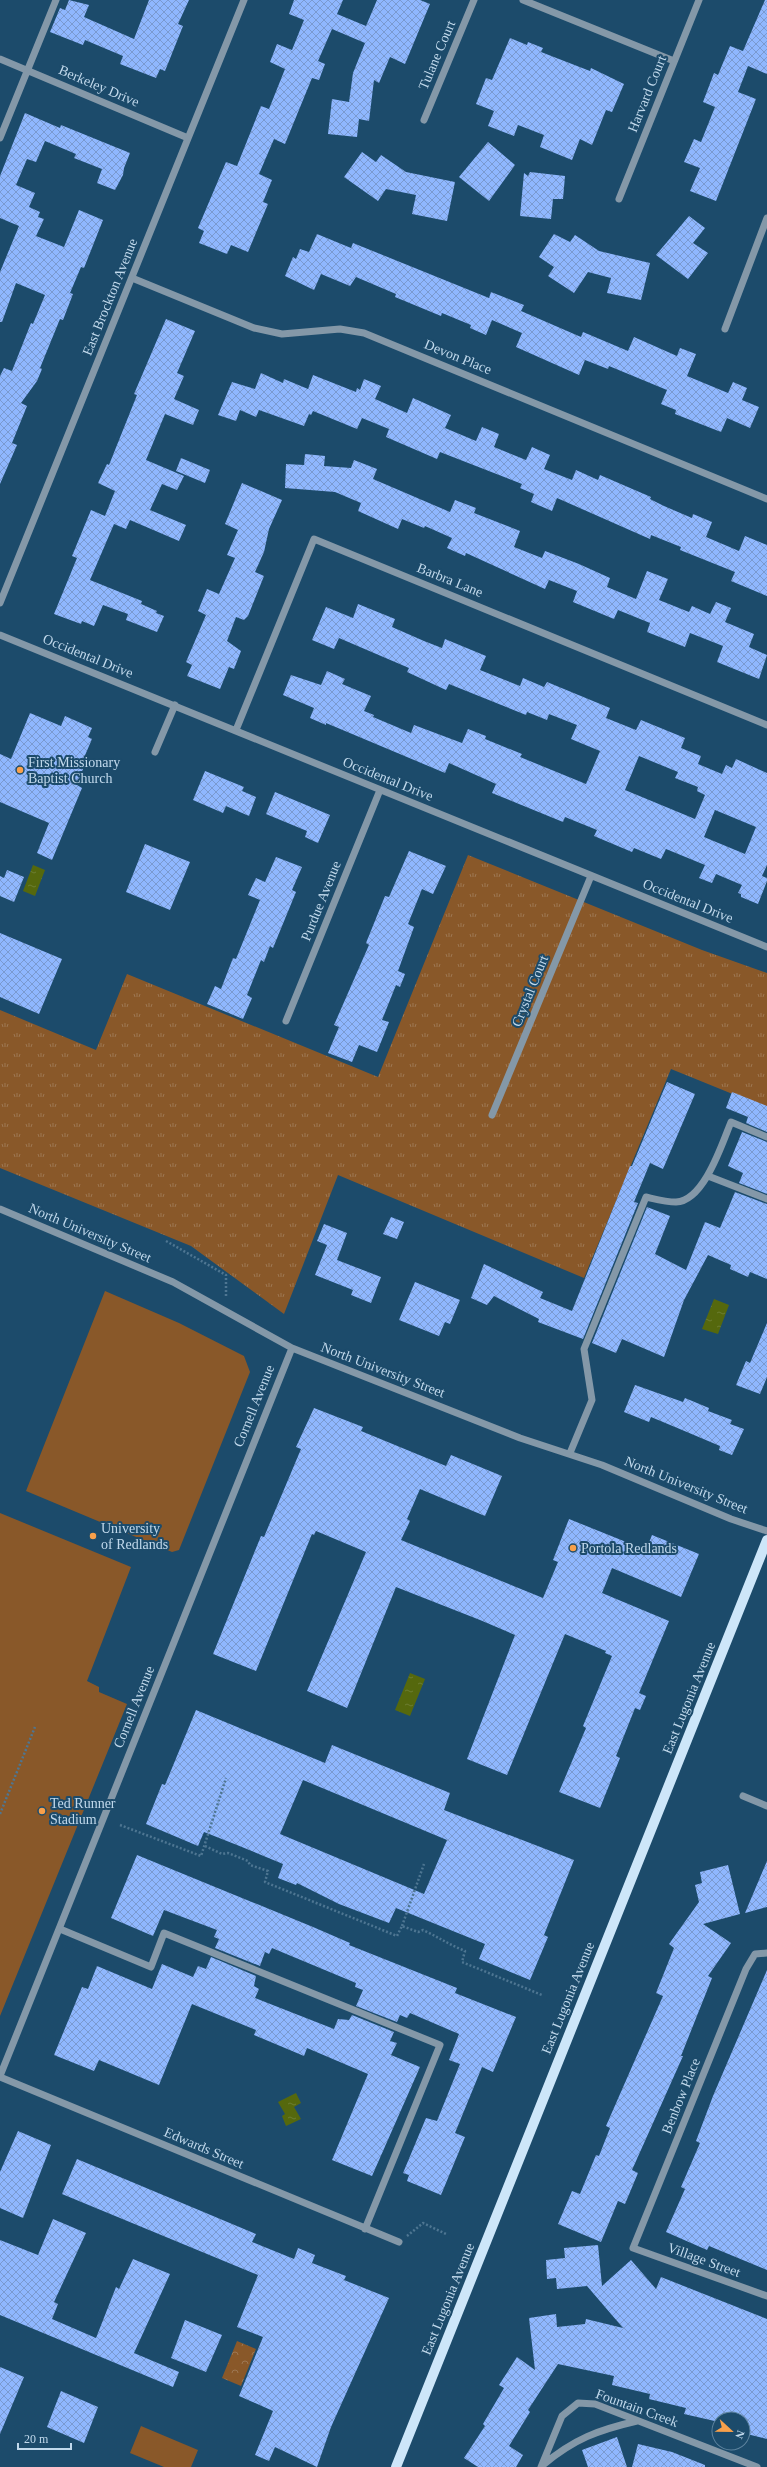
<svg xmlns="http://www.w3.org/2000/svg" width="767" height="2467" font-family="Georgia,serif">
  <defs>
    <pattern id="grass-tufts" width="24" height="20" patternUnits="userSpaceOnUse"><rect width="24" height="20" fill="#895829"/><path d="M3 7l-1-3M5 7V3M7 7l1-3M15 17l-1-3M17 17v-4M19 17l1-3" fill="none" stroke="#9d7753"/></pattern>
    <pattern id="park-crowns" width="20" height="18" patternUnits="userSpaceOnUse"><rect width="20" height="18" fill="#895829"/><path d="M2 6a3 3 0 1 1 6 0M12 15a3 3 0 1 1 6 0" fill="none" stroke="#9d7753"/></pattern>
    <pattern id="water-ripples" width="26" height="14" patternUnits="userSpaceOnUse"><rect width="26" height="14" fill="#55680d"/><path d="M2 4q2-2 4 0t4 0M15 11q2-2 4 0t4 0" fill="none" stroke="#6c7d30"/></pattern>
    <pattern id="building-cross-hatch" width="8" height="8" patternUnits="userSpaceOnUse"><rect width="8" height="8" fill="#8fb7fe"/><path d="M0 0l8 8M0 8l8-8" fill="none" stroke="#7a9ad0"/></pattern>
  </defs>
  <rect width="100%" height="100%" fill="#1c4b6b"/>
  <path fill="url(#grass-tufts)" d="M468 855 702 950 767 973V1108L671 1069 584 1278 338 1175 284 1314 191 1246 0 1168V1010L96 1050 127 974 378 1077Z"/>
  <path fill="url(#park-crowns)" d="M237 2341 256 2349 241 2386 222 2378Z"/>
  <path fill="#895829" d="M105 1291 179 1323 244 1356 250 1372 179 1550 172 1552 26 1491Z
    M0 1513 131 1567 87 1681 99 1687V1692L127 1704 0 2016Z
    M141 2426 198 2450 191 2467H164L130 2453Z"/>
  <path fill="url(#water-ripples)" d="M33 865 45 870 35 896 23 891Z
    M714 1299 729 1305 718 1334 702 1329Z
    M410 1673 425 1679 410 1716 395 1710Z
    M296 2093 301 2103 294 2107 301 2119 286 2126 282 2116 285 2114 278 2102Z"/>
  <path fill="url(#building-cross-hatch)" fill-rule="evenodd" d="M69 0 89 5 84 17 134 39 149 0H189L178 24 183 26 165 71 160 69 156 78 120 64 123 56 85 40 83 45 50 32 60 8 65 10Z
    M294 0H343L337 14 366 26 377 0H420L430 4 405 64 390 57 379 83 374 80 369 121 359 119 357 137 328 134 332 99 349 102 353 73 365 43 332 29 318 61 325 64 319 80 312 78 285 144 274 139 259 174 272 180 263 202 268 204 248 252 231 245 227 254 199 243 204 231 198 228 226 162 237 166 261 106 269 109 285 69 270 62 277 44 292 50 304 20 289 14Z
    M765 0H767V74L748 66 738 92 756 99 716 201 690 191 700 168 684 162 694 139 701 142 715 107 703 102 714 73 718 75 730 46 743 51Z
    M510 38 527 45 528 42 543 48 541 52 590 71 591 68 624 84 612 112 606 110 592 145 580 139 572 160 540 147 544 135 518 125 514 136 488 126 494 111 476 104 486 78 492 80Z
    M25 113 60 128 61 125 130 153 124 168 123 175 115 190 97 183 102 169 74 158 76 154 45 141 36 162 27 159 16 185 35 193 29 207 40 212 38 217 44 219 36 236 64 247 79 210 103 220 84 268 81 267 70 293 73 294 63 320 60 319 40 368 42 369 37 381 21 403 27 406 12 443 17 445 0 484V376L4 368 12 371 31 323 33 324 45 295 16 283 2 322H0V272L19 226 0 218V176Z
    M488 142 515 165 489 201 459 177Z
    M362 152 376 162 381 155 406 172 455 182 447 221 412 214 416 195 386 189 378 201 344 177Z
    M530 172 565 176 563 199H553L551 219 520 216 524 173 528 176Z
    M689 216 705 228 693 243 708 253 688 279 656 255Z
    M317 234 351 248 353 243 489 298 491 292 524 305 521 311 581 337 583 332 628 351 634 337 677 356 680 348 696 354 687 376 728 393 733 382 747 388 742 400 759 407 750 428 727 418 721 432 675 414 676 410 661 404 667 390 609 366 608 369 585 360 579 375 516 347 522 333 492 320 486 335 470 328 471 325 442 313 441 316 395 297 396 294 356 277 350 286 321 274 314 290 285 276 293 257 296 259 300 249 309 252Z
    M554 234 570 242 575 235 599 251 650 263 641 300 607 293 611 278 588 272 574 293 548 276 554 267 539 257Z
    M166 319 195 331 177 373 184 376 174 399 199 410 193 425 165 414 146 460 184 476 177 490 162 484 150 510 186 525 179 541 130 520 126 529 114 524 90 580 142 601 141 604 157 611 156 613 164 616 157 632 126 620 128 614 103 605 94 626 82 621 81 624 54 614 77 558 72 556 91 510 105 516 115 491 98 483 107 464 109 465 137 395 134 394Z
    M261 373 283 383 284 379 308 389 313 375 356 392 357 388 360 390 364 379 381 386 375 399 407 413 413 398 451 415 445 428 476 441 482 427 499 434 494 447 526 460 532 447 550 455 544 469 572 480 576 470 598 480 600 475 651 497 650 499 664 506 692 518 693 514 712 522 706 537 739 551 745 536 767 545V596L731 581 735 572 680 550 681 547 651 535 650 539 557 498 552 511 531 502 534 494 520 488 522 484 440 452 437 459 386 437 389 429 362 418 357 429 313 411 311 415 309 414 304 426 259 410 256 417 240 410 236 421 218 415 232 382 255 389Z
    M305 454 325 456 324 466 351 468 354 460 377 469 373 479 450 512 455 500 476 508 474 513 520 531 514 547 542 558 545 551 579 564 610 578 607 587 636 599 647 571 668 579 659 600 689 612 692 606 710 614 716 602 731 608 725 622 754 634 749 647 767 655 759 679 717 662 723 646 690 633 685 647 647 632 650 623 618 610 614 619 573 602 577 591 549 580 545 589 466 553 465 556 447 548 452 538 425 526 424 528 402 519 398 529 358 511 361 503 335 492 285 488 286 464 304 465Z
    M181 458 210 470 205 483 176 471Z
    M242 483 282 500 269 529 264 552 255 572 264 576 248 616 244 620 236 617 227 641 241 651 234 669 229 667 220 689 187 676 192 665 186 662 206 615 198 611 207 589 219 594 235 558 227 555 238 530 225 524Z
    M358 604 395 619 392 627 424 641 442 648 445 639 486 656 480 670 520 686 523 678 544 687 547 682 610 708 606 718 636 730 641 720 685 738 681 748 701 756 698 764 722 774 726 765 732 768 736 759 767 773V865L762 876 767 878V881L758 904 741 897V894L738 893 742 885 716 874 712 883 699 878 705 865 666 849 661 859 634 848 632 852 594 836 597 830 565 817 563 822 492 793 496 784 485 779 449 763 445 773 326 723V725L310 718 314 708 283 695 291 675 321 685 327 671 345 679 342 684 371 696 364 711 374 715 373 717 411 733 414 725 462 743 468 729 486 736 485 739 522 754 520 757 586 784 600 751 571 739 577 725 549 714 547 720 527 712 526 715 449 684 446 690 407 672 409 668 339 638 334 649 312 640 326 607 353 618ZM639 756 678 772 675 778 698 787 697 791 705 795 695 819 625 790ZM715 810 756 827 745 854 704 837Z
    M30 713 61 726 65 716 92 728 88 737 92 739 80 767 83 769 77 785 82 788 52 860 37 853 49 823 0 802V754L11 759Z
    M205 771 244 787 242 791 256 797 249 816 226 806 223 813 193 800Z
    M275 792 330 815 318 843 305 837 307 831 266 814Z
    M145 844 190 862 170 910 126 892Z
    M409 851 446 866 433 894 422 889 408 924 414 927 398 971 405 974 400 987 396 985 382 1020 389 1022 377 1052 359 1045 352 1062 328 1053 339 1027 334 1025 369 945 366 943 385 896 389 897Z
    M276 857 302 867 292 890 296 892 273 948 270 946 264 962 261 960 247 995 252 998 243 1019 207 1004 215 986 221 989 233 958 236 959 260 900 248 895 256 878 265 882Z
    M7 870 24 877 14 902 0 896V876L4 878Z
    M0 933 62 959 39 1014 0 997Z
    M667 1082 695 1094 663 1169 650 1163 634 1202 638 1203 583 1339 538 1322 539 1319 494 1296 487 1305 471 1298 484 1264 543 1292 540 1298 572 1311 630 1166H632Z
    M732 1092 767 1106V1132L746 1123 748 1117 726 1108Z
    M742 1132 767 1142V1194L739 1183 743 1173 728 1166Z
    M735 1192 767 1204V1279L750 1272 748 1277 730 1269 731 1265 708 1255 684 1300 664 1357 622 1339 616 1353 592 1343 647 1207 670 1216 655 1254 686 1270 705 1222 720 1228Z
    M391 1217 404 1222 397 1239 383 1234Z
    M324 1224 347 1233 337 1260 381 1277 371 1303 351 1295 353 1290 315 1275 327 1245 317 1241Z
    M415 1282 460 1300 450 1324 445 1322 439 1336 399 1320Z
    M767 1323V1377L760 1394 736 1385 746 1361 750 1363Z
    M635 1385 683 1402 685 1398 709 1408 708 1411 732 1420 730 1424 744 1429 732 1455 719 1450 720 1446 675 1427 651 1417 649 1422 624 1412Z
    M314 1408 363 1427 361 1431 446 1466 451 1455 502 1476 485 1516 420 1489 407 1519 410 1521 401 1540 543 1598 558 1562 553 1560 569 1519 646 1550 652 1535 699 1554 681 1597 612 1568 602 1593 669 1621 639 1693 646 1696 640 1710 635 1708 616 1756 620 1758 600 1808 559 1792 586 1728 583 1726 612 1656 605 1653 606 1651 565 1634 507 1775 467 1759 515 1635 480 1620 396 1587 347 1708 307 1691 366 1552 316 1531 314 1535 312 1534 256 1671 213 1654 261 1536 264 1537 301 1449 296 1447Z
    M196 1710 325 1763 332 1745 450 1793 444 1810 574 1860 544 1935 548 1937 530 1980 479 1959 485 1944 396 1908 389 1923 339 1904 297 1883 296 1885 278 1878 283 1864 237 1845 204 1832 198 1846 146 1824 162 1784 165 1785ZM303 1780 447 1840 424 1894 280 1834Z
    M137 1855 313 1927 350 1943 349 1945 457 1988 455 1993 516 2017 493 2072 482 2067 455 2133 465 2137 441 2195 407 2181 409 2175 403 2173 426 2118 437 2121 460 2064 449 2060 459 2034 410 2013 407 2018 400 2015 397 2022 356 2006 363 1990 355 1987 356 1983 272 1948 269 1954 265 1952 260 1966 215 1948 219 1939 214 1937 217 1930 164 1910 153 1936 111 1918Z
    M767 1861V1907L745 1913Z
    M728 1865 740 1914 703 1924 731 1943 708 1976 712 1978 681 2056H683L632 2170 638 2173 625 2204 618 2201 601 2242 558 2224 572 2191 580 2194 596 2155 599 2156 610 2128 606 2126 663 1996 656 1993 674 1948 669 1944 699 1902 695 1885 702 1883 700 1872Z
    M211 1957 256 1976 254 1986 259 1989 255 1998 334 2029 338 2019 349 2020 352 2015 394 2032 390 2041 397 2043 391 2055 420 2067 372 2176 332 2160 368 2074 307 2048 304 2056 254 2035 256 2030 192 2004 159 2085 99 2060 94 2071 54 2055 82 1987 88 1989 97 1966 152 1989 162 1964 193 1977 198 1966 206 1969Z
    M767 1970V2270L709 2246 707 2250 666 2232 685 2189 681 2187 700 2143 696 2141 713 2096Z
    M18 2131 51 2145 23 2218 0 2208V2172Z
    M77 2159 256 2234 252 2242 294 2259 298 2248 315 2255 312 2263 346 2276 344 2280 389 2298 331 2427 317 2467 275 2447 269 2461 255 2455 273 2411 239 2396 263 2337 237 2327 258 2275 62 2194Z
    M53 2219 86 2233 54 2302 58 2304 52 2319 96 2338 116 2287 119 2289 133 2259 170 2274 134 2353 179 2372 173 2387 0 2315V2240L38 2255Z
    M598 2245 602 2286 631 2260 656 2289 661 2277 767 2319V2439L743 2433V2419H719V2422L684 2414 686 2408 649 2399 650 2394 612 2385 614 2376 558 2364 528 2410 530 2412 509 2446 523 2455 516 2467H478L464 2458 485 2426 483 2424 504 2388 499 2385 517 2357 535 2370 529 2318 556 2314 557 2327 585 2324 586 2319 623 2328 587 2286 557 2289 556 2278 547 2279 546 2260 565 2258 564 2248Z
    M185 2320 222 2335 206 2372 171 2358Z
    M0 2367 24 2377 0 2434Z
    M61 2391 98 2407 84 2443 47 2427Z
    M617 2437 627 2467H588L582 2450Z
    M638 2444 672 2452 705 2465V2467H632Z"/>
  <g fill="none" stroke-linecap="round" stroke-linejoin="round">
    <path stroke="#4e7692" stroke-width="2.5" stroke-dasharray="2 2" stroke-linecap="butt" d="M166 1241 226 1275V1298
      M0 1814 35 1727
      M120 1825 201 1856 226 1778
      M205 1846 222 1854 228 1853 248 1861 250 1865 268 1871 265 1882 397 1936 402 1926 418 1932 423 1930C438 1937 450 1945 465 1951L462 1962 542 1995
      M402 1926 424 1864
      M407 2236 423 2223 446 2234"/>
    <path stroke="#8498a8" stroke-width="7" d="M523 0 674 61
      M0 59 188 138
      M424 120 474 0
      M0 138 56 0
      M619 199 699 0
      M132 278 254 328 282 334 340 329 364 333 767 499
      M725 329 767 218
      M0 603 244 0
      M0 635 767 947
      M236 730 314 539 767 725
      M155 752 175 705
      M286 1021 380 790
      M492 1115 591 876
      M708 1176 767 1199
      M0 1209 173 1282 292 1348 520 1438 602 1465 731 1519 767 1531
      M570 1453 592 1400 584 1349 646 1197C655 1199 666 1202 676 1202 704 1201 722 1144 731 1122L767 1137
      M743 1796 767 1806
      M60 1929 151 1967 164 1933 440 2045 365 2229
      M767 1953 755 1954 746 1969 633 2248 767 2296
      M0 2076 292 1348
      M0 2077 399 2242
      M543 2465C574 2439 598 2430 637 2421
      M541 2467 562 2416 578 2403 595 2404 757 2467"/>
    <path stroke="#cde6f9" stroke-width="10" d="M396 2467 767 1540"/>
  </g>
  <g fill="#f8a04b" stroke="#1c4b6b" stroke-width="1.5">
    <circle cx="20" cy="770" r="4"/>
    <circle cx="93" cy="1536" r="4"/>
    <circle cx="573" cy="1548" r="4"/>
    <circle cx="42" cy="1811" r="4"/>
  </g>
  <g text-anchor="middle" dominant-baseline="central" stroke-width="4" stroke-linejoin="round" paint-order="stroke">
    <g font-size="14" fill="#c1d9ec" stroke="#1c4b6b">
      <text transform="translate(437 55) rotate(-67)">Tulane Court</text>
      <text transform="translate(99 86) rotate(23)">Berkeley Drive</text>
      <text transform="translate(647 94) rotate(-68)">Harvard Court</text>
      <text transform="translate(110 297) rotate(-68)">East Brockton Avenue</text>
      <text transform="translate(458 357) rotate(22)">Devon Place</text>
      <text transform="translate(450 580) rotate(22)">Barbra Lane</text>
      <text transform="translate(88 656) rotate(22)">Occidental Drive</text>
      <text transform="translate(388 779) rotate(22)">Occidental Drive</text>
      <text transform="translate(321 901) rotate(-68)">Purdue Avenue</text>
      <text transform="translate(688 901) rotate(22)">Occidental Drive</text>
      <text transform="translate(530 991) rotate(-68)">Crystal Court</text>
      <text transform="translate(90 1233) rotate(23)">North University Street</text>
      <text transform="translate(383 1370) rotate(21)">North University Street</text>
      <text transform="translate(254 1406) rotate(-68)">Cornell Avenue</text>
      <text transform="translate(686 1485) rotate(22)">North University Street</text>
      <text transform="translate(689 1698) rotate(-68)">East Lugonia Avenue</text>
      <text transform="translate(134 1707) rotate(-68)">Cornell Avenue</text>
      <text transform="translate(568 1998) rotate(-68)">East Lugonia Avenue</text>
      <text transform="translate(681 2096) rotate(-68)">Benbow Place</text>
      <text transform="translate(204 2148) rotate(23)">Edwards Street</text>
      <text transform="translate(704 2260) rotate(20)">Village Street</text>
      <text transform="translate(448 2299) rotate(-68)">East Lugonia Avenue</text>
      <text transform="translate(637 2408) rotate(20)">Fountain Creek</text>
    </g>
    <g font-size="14" fill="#c1d9ec" stroke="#1c4b6b" text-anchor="start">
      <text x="28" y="762">First Missionary<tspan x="28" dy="16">Baptist Church</tspan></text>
      <text x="101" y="1528">University<tspan x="101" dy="16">of Redlands</tspan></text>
      <text x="581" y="1548">Portola Redlands</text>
      <text x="50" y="1803">Ted Runner<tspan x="50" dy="16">Stadium</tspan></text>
    </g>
  </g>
  <g transform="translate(731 2431) rotate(112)"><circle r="19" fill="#1c4b6b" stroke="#5e849f"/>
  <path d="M0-3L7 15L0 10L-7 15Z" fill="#f8a04b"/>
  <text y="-6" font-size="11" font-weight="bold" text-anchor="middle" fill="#c1d9ec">N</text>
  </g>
  <path d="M18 2443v6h53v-6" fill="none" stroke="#c1d9ec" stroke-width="2"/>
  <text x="24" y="2443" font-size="12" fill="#c1d9ec" stroke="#1c4b6b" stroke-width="3" paint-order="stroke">20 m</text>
</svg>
